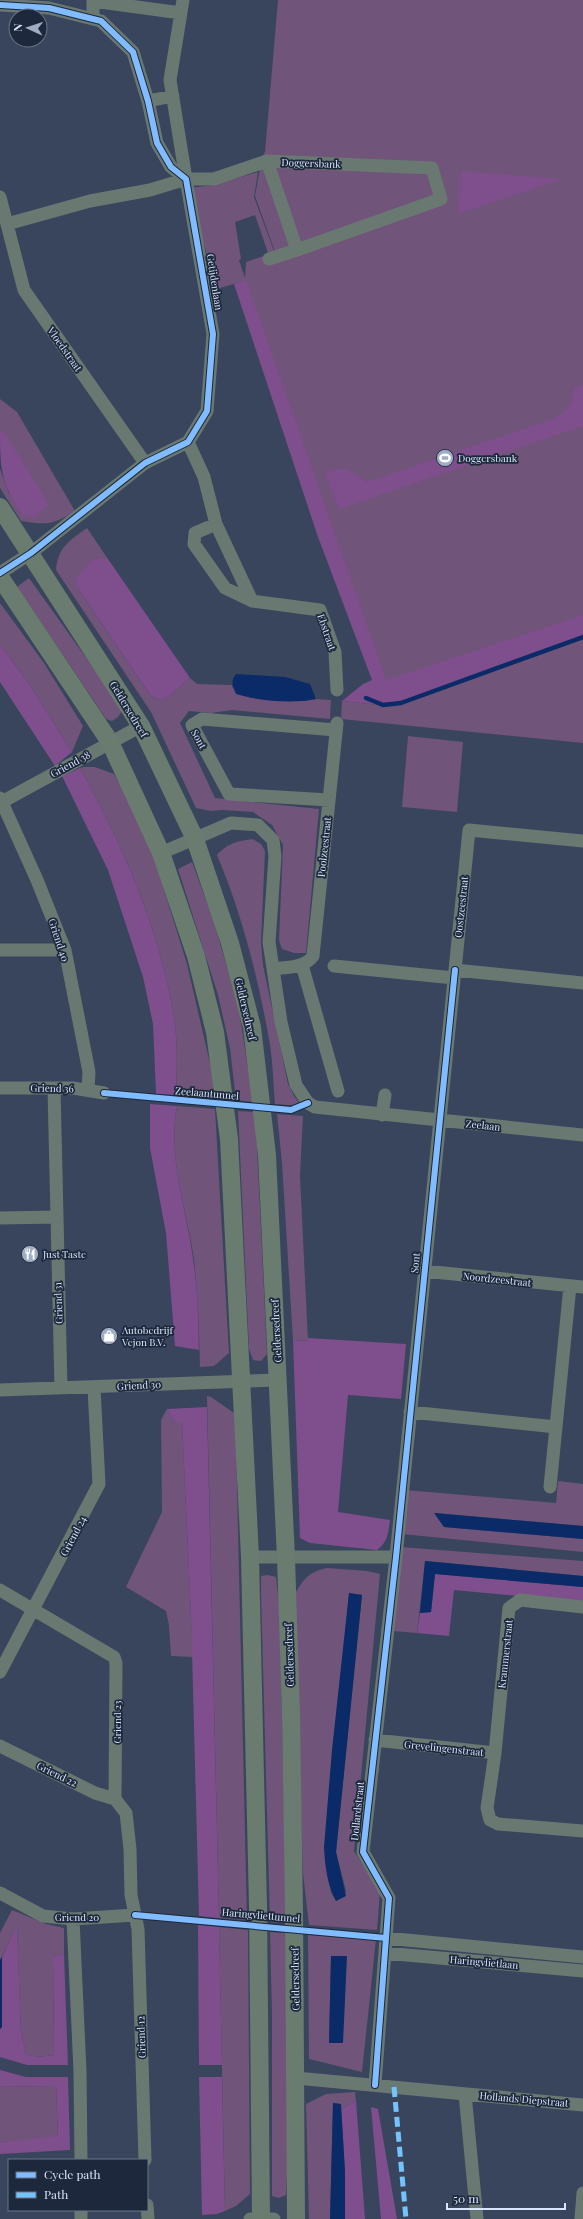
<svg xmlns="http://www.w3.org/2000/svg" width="583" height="2219" font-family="'Playfair Display',serif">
  <rect width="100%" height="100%" fill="#38455d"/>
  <path fill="#70547a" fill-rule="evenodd" d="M278 0H583V629L391 697 245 281 216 289 189 188 214 185 258 172 254 197 274 251 268 253 255 215 235 222 241 259 239 260 245 278 246 262 275 252 255 196 262 157 265 152Z
    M0 399 17 412 75 511C53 525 47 525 21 521L0 488V469L10 496 0 428Z
    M87 528 108 559H97L77 587 151 696 161 700 166 699 190 678 197 684 232 685V687L250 698 305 701 316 699 331 700 330 719 232 710 211 713 189 711 180 723 215 798 319 809 306 953H294L282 949 279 940 283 845 272 825 253 812 222 810 211 811 196 808 151 712 56 570C58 547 69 541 87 528Z
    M29 578 107 687 122 711 118 717 112 721 106 719 17 587Z
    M0 603 44 663 83 726 72 752 32 688 0 644Z
    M583 639V743L341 719 342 701 380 705 411 700Z
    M408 736 463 742 457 812 402 807Z
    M84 767H95L114 774 132 803 155 861 187 964 212 1072 214 1099 176 1095C177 1067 178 1039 173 1011 158 925 122 844 80 768Z
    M253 839 261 844 265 851 261 943 263 965 288 1084 294 1096 302 1106 275 1104C273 1081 273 1057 268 1034 257 973 241 912 217 855 228 843 237 841 253 839Z
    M192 862 214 922 239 1009 253 1102 236 1100 230 1048 218 995 178 869Z
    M177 1106 215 1109 229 1353 214 1366 200 1367C199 1332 198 1296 194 1260 187 1209 167 1158 177 1106Z
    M238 1111 254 1112 256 1125 267 1354 261 1361 253 1360 249 1349Z
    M277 1114 303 1116 300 1176 308 1341 293 1340 282 1163Z
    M207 1396 211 1397 234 1413 236 1441 247 1920 219 1918Z
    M167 1409 174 1422H182L193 1657 171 1656 169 1625 166 1611 126 1587 162 1512 161 1420Z
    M558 1481 583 1484V1526L435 1513 444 1527 583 1539V1552L402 1534 406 1490 556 1503Z
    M401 1547 583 1561V1576L425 1561 417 1633 393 1631Z
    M327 1568 367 1571 380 1574 354 1851 380 1892 377 1930 309 1925 303 1873 294 1595C304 1579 308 1572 327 1568ZM349 1593 362 1595 336 1852 346 1891 336 1901 331 1892 325 1861Z
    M268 1575 276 1577 280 1612 286 1923 270 1922 261 1594V1576Z
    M12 1910 46 1924 64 1928V1954L53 1956 54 2055 38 2057 26 2054 21 2033 17 1927 0 1960V1933Z
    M219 1927 248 1930 250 2194 236 2206 225 2211Z
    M270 1932 286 1933 288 2150 286 2195 279 2198 272 2196V2014Z
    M308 1935 376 1939 362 2072 309 2059ZM331 1956 343 2043H329Z
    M0 2086 56 2087 58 2137 0 2142Z
    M355 2092 356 2101 341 2109 340 2104 333 2103 330 2219H309L306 2104 326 2094Z"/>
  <path fill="#7e4f8c" d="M461 171 562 179 458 214Z
    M246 280 386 680 583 615V639L411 700 380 705 342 701 363 684 372 680 318 537 234 284Z
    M583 384V426L339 509 325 473C349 465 347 469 367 482L553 419C568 409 574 407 574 388Z
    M0 428 20 457 49 505 34 517 23 515C0 483 0 467 0 428Z
    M97 559H108L190 678 166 699 161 700 151 696 77 587C73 577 88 562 97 559Z
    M0 644 32 688 72 752 55 766 0 682Z
    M80 768C122 844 158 925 173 1011 178 1039 177 1067 176 1095L156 1094 153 1024 143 977 108 870 62 776Z
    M150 1104 177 1106C167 1157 187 1209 193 1259 198 1289 198 1320 199 1350L175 1346 166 1233 150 1148Z
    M308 1338 406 1344 401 1399 348 1395 338 1512 390 1520C388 1533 388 1542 377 1550L310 1543 300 1538 293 1340 308 1341Z
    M207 1407 219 1918 199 1916 191 1614 182 1423 174 1422 167 1409Z
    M435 1574 583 1587V1602L454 1590 449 1636 417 1633 420 1613 431 1612Z
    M198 1925 219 1927 222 2065H199Z
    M17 1926 21 2033 26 2054 38 2057 54 2055 53 1956 64 1954 68 2065H27L0 2057V2029L2 2027V1957Z
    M0 2070 26 2077H68L70 2150 0 2154V2142L58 2136 56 2087 0 2086Z
    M199 2077H222L225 2211 217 2214 202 2215Z
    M356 2101 365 2219H345V2172L341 2109Z
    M371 2107 378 2109 397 2219H381Z"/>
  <path fill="#0a2b68" d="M236 674 285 677 310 684 316 699C292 704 260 701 236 694 233 687 230 681 236 674Z
    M434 1513 583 1526V1539L444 1527Z
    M425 1561 583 1576V1587L435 1574 431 1612 420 1613Z
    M349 1593 362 1595 336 1852 346 1896 336 1901C327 1885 325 1865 324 1847L332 1750Z
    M331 1956H347L343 2043H329Z
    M2 1957V2027L0 2029V1960Z
    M333 2103 341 2104 345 2172V2219H330Z"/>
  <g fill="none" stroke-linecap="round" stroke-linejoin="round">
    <path stroke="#0a2b68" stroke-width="4.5" d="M366 698 383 705 401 703 583 637"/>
    <path stroke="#6a7872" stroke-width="13" d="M183 0 170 80 186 179
      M0 5 49 8 101 21 133 52 148 101 157 143 171 167 186 179 213 334 207 411 188 442 145 463 31 553 0 573
      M93 19V1L181 13
      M148 101 173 96
      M0 197 24 290 145 463
      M7 224 90 201 150 190 186 179H214L267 161 432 168 441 199 297 250 267 161
      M269 259 297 250
      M188 442 204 477 216 524 252 601 320 610 335 652 337 690
      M216 524 195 533 194 544 225 588 252 601
      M0 798 37 880 65 950 89 1072 88 1090
      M329 800 229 794 192 725 202 719 336 730
      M0 803 141 726
      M583 841 469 830 455 970 583 983
      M161 853 231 823 258 825 273 840 275 856 269 942 281 1022 296 1085 308 1103 315 1107 583 1135
      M0 950H65
      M302 965 338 1091
      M334 966 454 978
      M273 969C286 967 305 968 313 956L337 723
      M0 1088H73L104 1093
      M54 1088 61 1388
      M382 1115 385 1095
      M0 1218 56 1217
      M424 1271 583 1287
      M0 1390 278 1380
      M410 1412 556 1427
      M550 1487 570 1286
      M250 1557H396
      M0 1590 114 1657 116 1663 115 1799 126 1813 130 1849 131 1895 138 1929 145 2160
      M0 1672 99 1484 94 1388
      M375 1740 495 1753 487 1808 490 1820 498 1824 583 1831
      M0 1746 95 1793 115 1799
      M495 1753 509 1608 520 1600 583 1607
      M0 1893 43 1916 73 1919 135 1915
      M73 1919 80 2071 81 2160
      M386 1938 583 1957
      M385 1953 583 1971
      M296 2078 583 2105
      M375 2085 389 1898 363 1852 396 1557 455 970
      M465 2094 477 2219
      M147 2205 148 2219
      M81 2210V2219
      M250 2219H274
      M581 2219 583 2193"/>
    <path stroke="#6a7b6f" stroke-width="18" d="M0 507 141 726 195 839 230 943 252 1027 267 1155 286 1558 291 1714 294 1911 296 2219
      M0 577 110 742 161 853 196 956 215 1032 229 1139 250 1557 258 1907 261 2219"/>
    <path stroke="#73c3fd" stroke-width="5" stroke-dasharray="10 5" stroke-linecap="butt" d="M394 2087 406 2219"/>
    <defs>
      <path id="cycleway" d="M0 5 49 8 101 21 133 52 148 101 157 143 171 167 186 179 213 334 207 411 188 442 145 463 31 553 0 573
        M104 1093 291 1110 308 1103
        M135 1915 386 1938
        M375 2085 389 1898 363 1852 396 1557 455 970"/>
    </defs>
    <use href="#cycleway" stroke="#1d283c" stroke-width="8"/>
    <use href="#cycleway" stroke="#80bcff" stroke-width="6"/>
  </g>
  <defs>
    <symbol id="stadium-disc" viewBox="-11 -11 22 22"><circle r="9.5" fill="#a0adc3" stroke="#1d283c"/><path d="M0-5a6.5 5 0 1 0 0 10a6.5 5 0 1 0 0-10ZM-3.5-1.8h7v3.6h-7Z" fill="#fff"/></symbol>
    <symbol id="restaurant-disc" viewBox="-11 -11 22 22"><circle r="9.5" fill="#a0adc3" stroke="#1d283c"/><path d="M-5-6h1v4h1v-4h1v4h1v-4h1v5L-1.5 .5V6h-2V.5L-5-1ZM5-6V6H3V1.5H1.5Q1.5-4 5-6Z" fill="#fff"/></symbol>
    <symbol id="shop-disc" viewBox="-11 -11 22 22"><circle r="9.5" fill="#a0adc3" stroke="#1d283c"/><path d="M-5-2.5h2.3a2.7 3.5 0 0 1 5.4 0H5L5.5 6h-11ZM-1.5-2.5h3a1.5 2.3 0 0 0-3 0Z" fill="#fff"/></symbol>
  </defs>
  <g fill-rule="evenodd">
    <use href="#stadium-disc" x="435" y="448" width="20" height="20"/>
    <use href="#restaurant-disc" x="20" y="1244" width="20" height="20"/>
    <use href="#shop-disc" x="99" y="1326" width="20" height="20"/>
  </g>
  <g text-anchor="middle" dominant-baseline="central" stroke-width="3.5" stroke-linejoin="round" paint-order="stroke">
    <g font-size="10" fill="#d8e5fa" stroke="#1d283c">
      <text transform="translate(311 163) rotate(2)">Doggersbank</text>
      <text transform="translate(215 282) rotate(81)">Getijdenlaan</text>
      <text transform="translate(65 349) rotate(55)">Vloedstraat</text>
      <text transform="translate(327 632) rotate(71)">Ebstraat</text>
      <text transform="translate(129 709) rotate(59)">Geldersedreef</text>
      <text transform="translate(199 739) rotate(61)">Sont</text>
      <text transform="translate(70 764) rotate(-29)">Griend 38</text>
      <text transform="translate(324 847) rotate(-84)">Poolzeestraat</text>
      <text transform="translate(461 907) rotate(-84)">Oostzeestraat</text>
      <text transform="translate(59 940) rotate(72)">Griend 40</text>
      <text transform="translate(246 1009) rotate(77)">Geldersedreef</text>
      <text transform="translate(52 1088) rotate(1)">Griend 36</text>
      <text transform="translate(207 1093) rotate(5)">Zeelaantunnel</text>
      <text transform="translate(483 1125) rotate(6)">Zeelaan</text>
      <text transform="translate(415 1263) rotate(-84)">Sont</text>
      <text transform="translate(497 1279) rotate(6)">Noordzeestraat</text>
      <text transform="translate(58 1303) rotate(-92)">Griend 31</text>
      <text transform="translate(276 1331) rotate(-93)">Geldersedreef</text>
      <text transform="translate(139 1385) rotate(-3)">Griend 30</text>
      <text transform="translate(73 1536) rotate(-62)">Griend 24</text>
      <text transform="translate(505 1654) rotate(-84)">Krammerstraat</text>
      <text transform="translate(289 1655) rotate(-92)">Geldersedreef</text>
      <text transform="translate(117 1722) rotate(-90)">Griend 23</text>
      <text transform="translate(444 1748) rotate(6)">Grevelingenstraat</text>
      <text transform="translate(57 1774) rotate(26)">Griend 22</text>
      <text transform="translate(357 1811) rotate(-84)">Dollardstraat</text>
      <text transform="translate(261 1915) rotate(5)">Haringvliettunnel</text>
      <text x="77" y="1917">Griend 20</text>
      <text transform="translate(484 1962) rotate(5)">Haringvlietlaan</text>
      <text transform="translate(295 1979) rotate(-91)">Geldersedreef</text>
      <text transform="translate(141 2037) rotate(-92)">Griend 12</text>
      <text transform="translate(524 2099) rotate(5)">Hollands Diepstraat</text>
    </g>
    <g font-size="10" fill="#d8e5fa" stroke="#1d283c" text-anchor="start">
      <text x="458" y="458">Doggersbank</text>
      <text x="43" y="1254">Just Taste</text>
      <text x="122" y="1330">Autobedrijf<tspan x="122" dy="12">Vejon B.V.</tspan></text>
    </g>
  </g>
  <rect x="8" y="2159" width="140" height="52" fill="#1d283c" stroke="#687488"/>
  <rect x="16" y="2172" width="20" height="6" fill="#80bcff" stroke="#687488"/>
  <text x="44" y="2179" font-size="12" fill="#d8e5fa">Cycle path</text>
  <rect x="16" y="2192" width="20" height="6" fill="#73c3fd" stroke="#687488"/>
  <text x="44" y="2199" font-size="12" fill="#d8e5fa">Path</text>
  <g transform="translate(28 28) rotate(273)"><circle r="19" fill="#1d283c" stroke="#687488"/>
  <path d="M0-3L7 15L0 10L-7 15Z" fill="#a0adc3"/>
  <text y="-6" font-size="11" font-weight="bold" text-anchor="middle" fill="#d8e5fa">N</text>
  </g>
  <path d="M447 2203v6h118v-6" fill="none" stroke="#d8e5fa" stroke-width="2"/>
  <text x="453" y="2203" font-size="12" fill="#d8e5fa" stroke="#1d283c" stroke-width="3" paint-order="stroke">50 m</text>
</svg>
